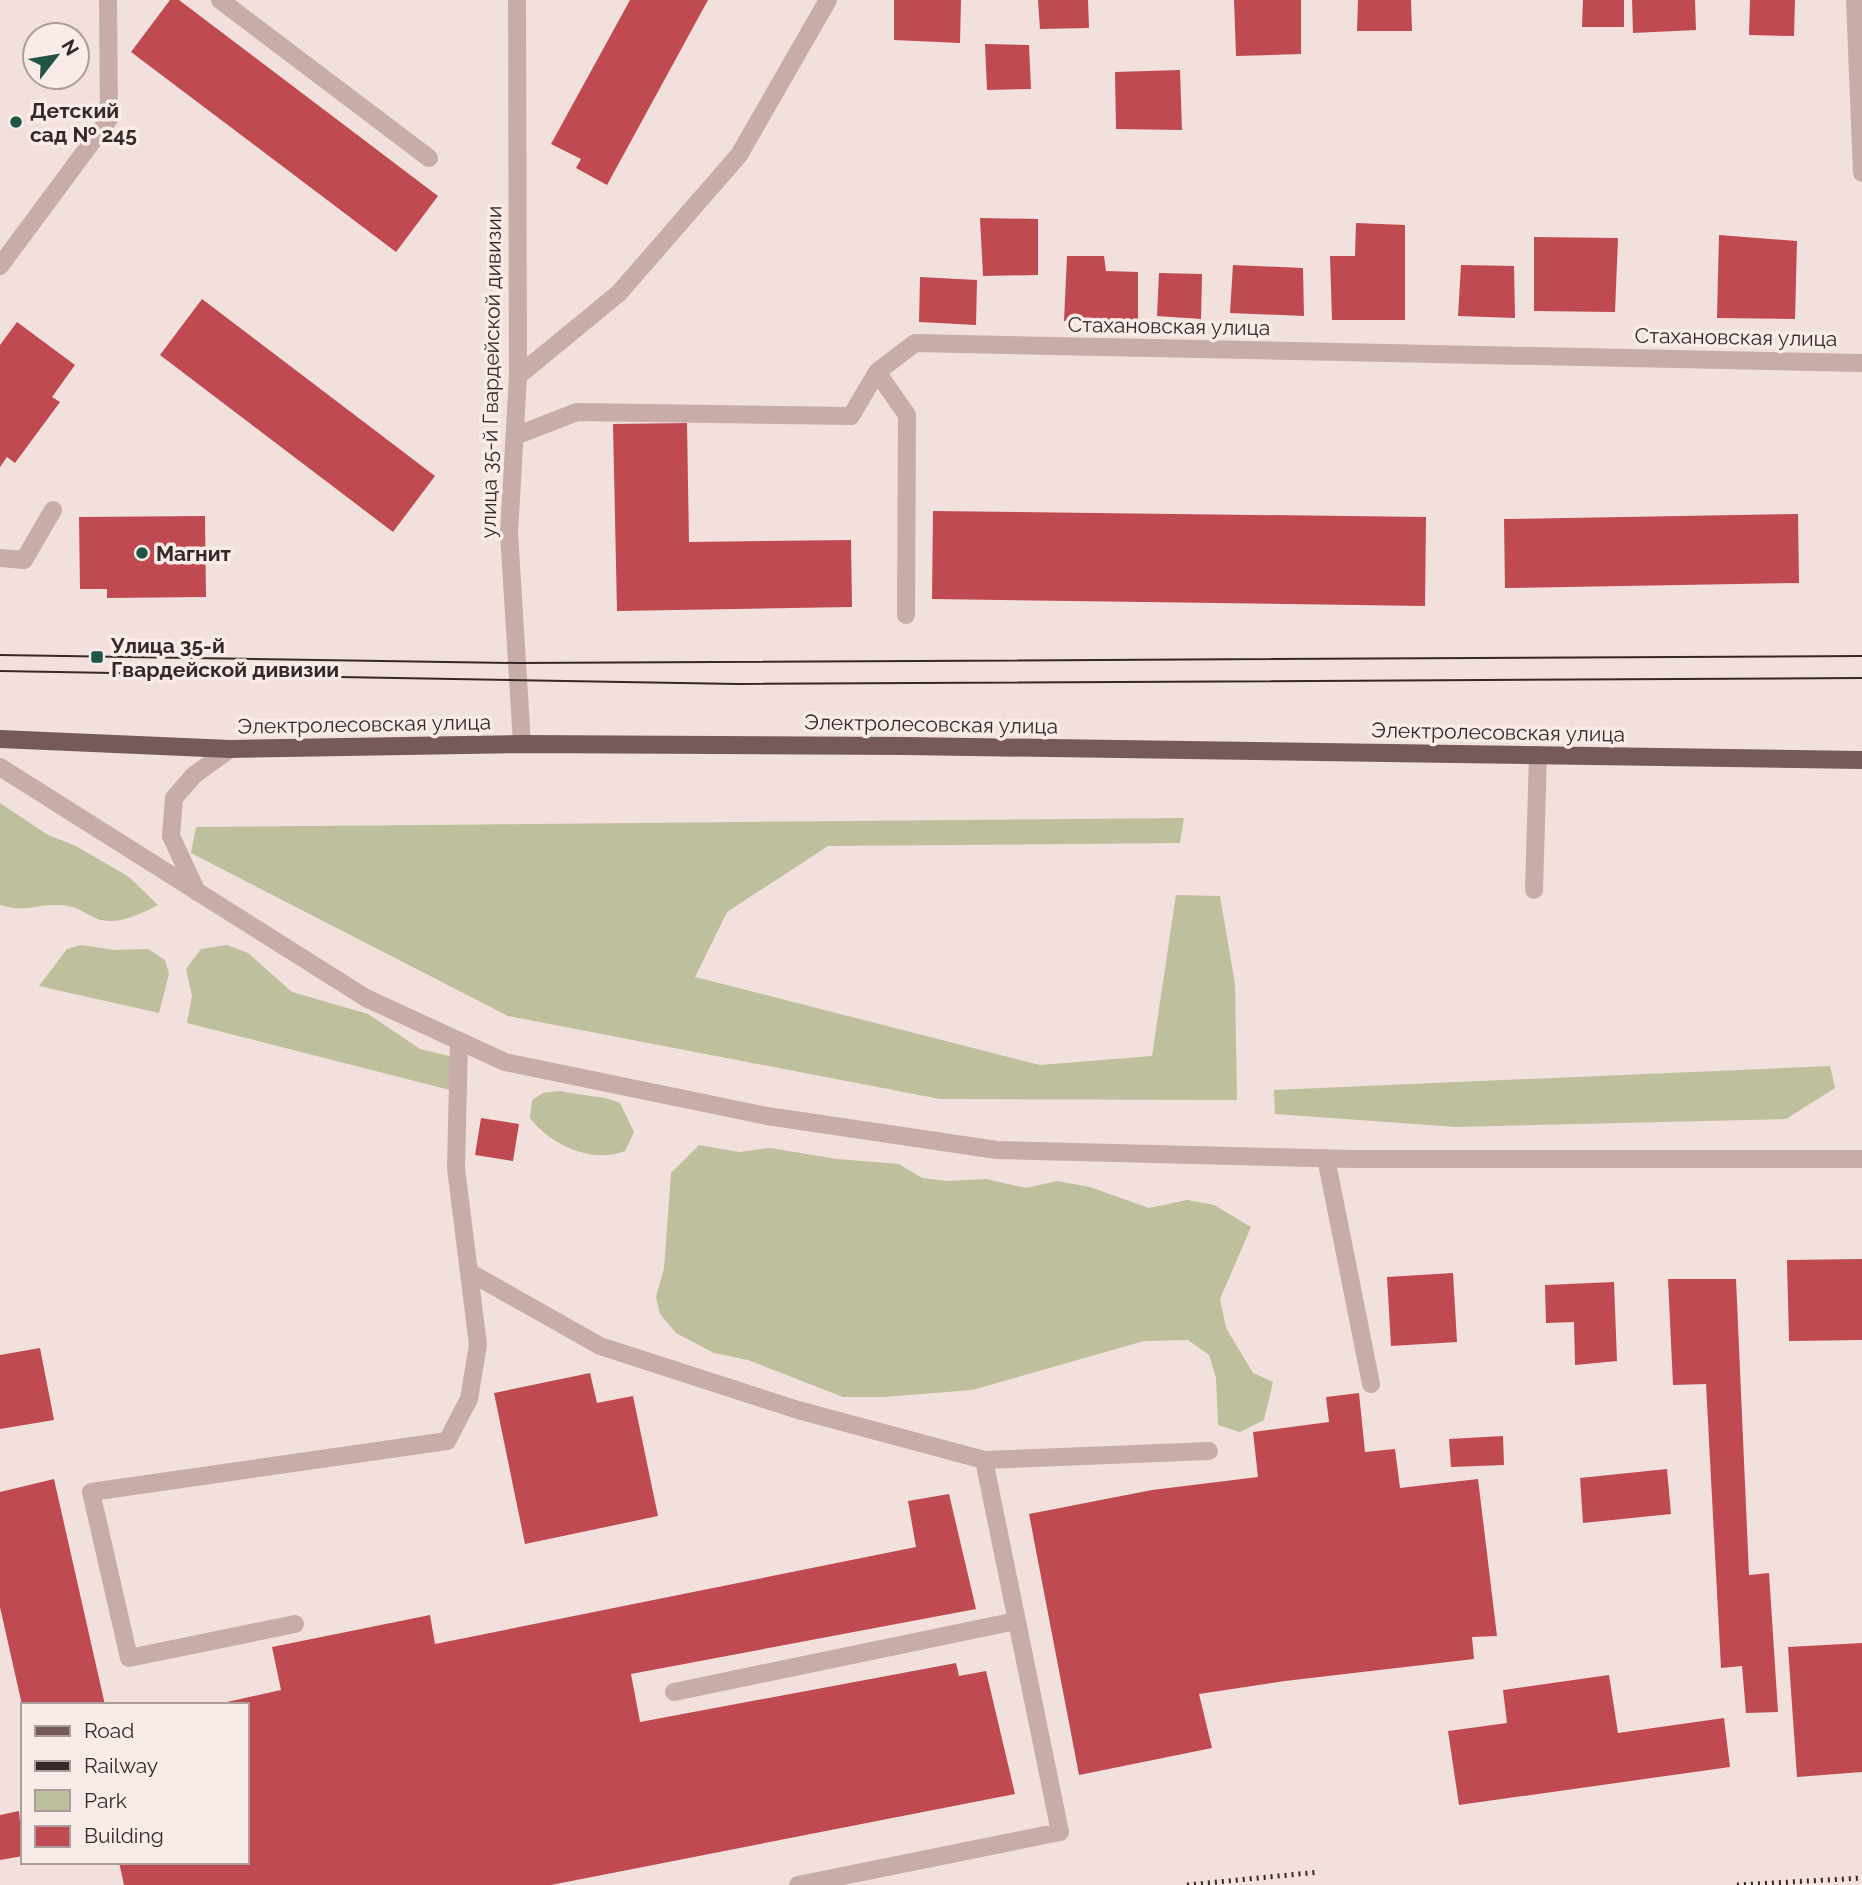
<svg xmlns="http://www.w3.org/2000/svg" width="1862" height="1885" font-family="Raleway,sans-serif">
  <rect width="100%" height="100%" fill="#f1e0db"/>
  <path fill="#bebf9c" d="M0 803 48 835 76 846 129 877 158 905C140 914 116 927 95 918 82 911 75 906 60 905 34 904 27 913 0 905Z
    M1184 818 1180 843 828 846 727 912 695 977 1040 1065 1152 1056 1176 895 1220 896 1235 984 1237 1100 940 1099 508 1016 191 853 196 827Z
    M81 945 115 950 148 949 165 960 169 974 159 1013 39 986 67 949Z
    M227 945 248 953 292 992 368 1014 420 1049 466 1060 450 1090 187 1023 192 996 186 969 201 949Z
    M1830 1066 1835 1088 1786 1119 1456 1127 1275 1114 1274 1090Z
    M560 1091C581 1096 602 1095 620 1103L634 1132 625 1151C591 1164 551 1145 530 1118L532 1100 543 1093Z
    M699 1145 739 1152 770 1148 837 1159 899 1164 922 1178 947 1181 986 1179 1026 1188 1057 1181 1090 1187 1149 1208 1187 1200 1214 1205 1251 1227 1220 1299 1226 1328 1253 1373 1273 1382 1264 1420 1240 1432 1218 1425 1216 1378 1209 1355 1188 1340 1144 1341 972 1390 884 1397H843L748 1360 714 1353 676 1333 660 1314 656 1297 664 1268 671 1173Z"/>
  <path fill="#c04a52" d="M170 0H179L438 196 396 252 131 52Z
    M630 0H708L607 185 576 168 581 159 551 144Z
    M894 0H961L960 43 894 40Z
    M1038 0H1088L1089 28 1040 29Z
    M1234 0H1301V54L1236 56Z
    M1358 0H1411L1412 31H1357Z
    M1583 0H1624V27H1582Z
    M1632 0H1695L1696 30 1633 33Z
    M1750 0H1795L1794 36 1749 35Z
    M985 44 1029 45 1031 89 987 90Z
    M1180 70 1182 130 1116 129 1115 72Z
    M980 218 1038 219V275L983 276Z
    M1356 223 1405 225V320H1332L1330 256H1355Z
    M1719 235 1797 241 1795 319 1717 318Z
    M1534 237 1618 238 1615 312 1534 311Z
    M1067 256H1104L1106 271 1138 272V320L1064 321Z
    M1233 265 1303 268 1304 316 1230 313Z
    M1461 265 1514 266 1515 318 1458 316Z
    M1159 273 1202 274 1201 319 1157 316Z
    M920 277 977 280 976 325 919 322Z
    M202 299 435 476 393 532 160 355Z
    M17 322 75 365 52 397 60 402 15 463 7 457 0 467V345Z
    M687 423 689 542 851 540 852 607 617 611 613 424Z
    M933 511 1426 517 1425 606 932 599Z
    M1798 514 1799 583 1505 588 1504 519Z
    M205 516 206 597 107 598V589H80L79 517Z
    M481 1118 519 1124 513 1161 475 1155Z
    M1862 1259V1340L1789 1341 1787 1260Z
    M1453 1273 1457 1342 1391 1346 1387 1277Z
    M1668 1279H1736L1749 1575 1769 1573 1778 1712 1746 1713 1742 1666 1721 1668 1706 1384 1673 1385Z
    M1614 1282 1617 1361 1575 1365 1574 1322 1546 1323 1545 1285Z
    M40 1348 54 1420 0 1429V1355Z
    M590 1373 597 1403 633 1396 658 1516 525 1544 494 1393Z
    M1359 1393 1365 1452 1395 1449 1400 1488 1478 1479 1497 1636 1472 1637 1474 1659 1285 1681 1199 1694 1212 1748 1079 1775 1029 1514 1152 1490 1258 1477 1253 1432 1329 1422 1326 1397Z
    M1503 1436 1504 1465 1451 1467 1449 1439Z
    M1667 1469 1671 1514 1583 1523 1580 1478Z
    M54 1479 105 1705H22L0 1607V1492Z
    M949 1494 976 1609 631 1674 640 1722 956 1663 959 1676 986 1671 1015 1794 551 1885H124L119 1862H247V1705L218 1704 281 1690 272 1647 430 1615 435 1644 916 1547 908 1501Z
    M1862 1643V1772L1797 1777 1788 1647Z
    M1609 1675 1618 1733 1724 1718 1730 1767 1459 1805 1448 1731 1507 1723 1503 1690Z
    M19 1811 23 1856 0 1860V1815Z"/>
  <g fill="none" stroke-linecap="round" stroke-linejoin="round">
    <path stroke="#c8aca8" stroke-width="18" d="M220 0 429 158
      M517 0 518 376 509 533 522 744
      M1855 0 1862 173
      M0 266 109 119 108 0
      M877 372 907 415 906 615
      M518 376 619 293 739 155 828 0
      M515 436 577 412 851 416 877 372 915 343 1862 363
      M0 558 24 560 53 510
      M0 767 366 998 505 1062 767 1116 997 1150 1354 1159H1862
      M1534 890 1538 755
      M197 892 171 836 174 798 194 775 230 749
      M1326 1158 1371 1384
      M469 1272 600 1346 798 1410 984 1460 1209 1451
      M295 1624 129 1658 91 1492 447 1441 469 1399 478 1345 456 1168 459 1041
      M674 1692 1016 1621
      M798 1885 1060 1832 984 1460"/>
    <path stroke="#765a5a" stroke-width="18" d="M0 739 230 749 522 744 905 746 1862 760"/>
    <path stroke="#352828" stroke-width="2" d="M0 655 517 663 1862 656
      M0 671 738 684 1862 678"/>
    <path stroke="#352828" stroke-width="5" stroke-dasharray="2 5" stroke-linecap="butt" d="M1187 1885 1319 1872
      M1737 1885 1862 1878"/>
  </g>
  <g fill="#1f5547" stroke="#f9ebe8" stroke-width="2.5">
    <circle cx="16" cy="122" r="7"/>
    <circle cx="142" cy="553" r="7"/>
    <rect x="90" y="650" width="14" height="14" rx="3.5"/>
  </g>
  <g text-anchor="middle" dominant-baseline="central" stroke-width="7" stroke-linejoin="round" paint-order="stroke">
    <g font-size="21" font-weight="bold" fill="#352828" stroke="#f9ebe8" text-anchor="start">
      <text x="30" y="110">Детский<tspan x="30" dy="24">сад № 245</tspan></text>
      <text x="156" y="553">Магнит</text>
      <text x="111" y="645">Улица 35-й<tspan x="111" dy="24">Гвардейской дивизии</tspan></text>
    </g>
    <g font-size="21" fill="#352828" stroke="#f9ebe8">
      <text transform="translate(1169 326) rotate(1)">Стахановская улица</text>
      <text transform="translate(1736 337) rotate(1)">Стахановская улица</text>
      <text transform="translate(491 372) rotate(-89)">улица 35-й Гвардейской дивизии</text>
      <text transform="translate(364 724) rotate(-1)">Электролесовская улица</text>
      <text transform="translate(931 724) rotate(1)">Электролесовская улица</text>
      <text transform="translate(1498 732) rotate(1)">Электролесовская улица</text>
    </g>
  </g>
  <rect x="21" y="1703" width="228" height="161" fill="#f9ebe8" stroke="#ab9d9b" stroke-width="2"/>
  <rect x="35" y="1726" width="35" height="10" fill="#765a5a" stroke="#ab9d9b" stroke-width="2"/>
  <text x="84" y="1738" font-size="21" fill="#352828">Road</text>
  <rect x="35" y="1761" width="35" height="10" fill="#352828" stroke="#ab9d9b" stroke-width="2"/>
  <text x="84" y="1773" font-size="21" fill="#352828">Railway</text>
  <rect x="35" y="1790" width="35" height="21" fill="#bebf9c" stroke="#ab9d9b" stroke-width="2"/>
  <text x="84" y="1808" font-size="21" fill="#352828">Park</text>
  <rect x="35" y="1826" width="35" height="21" fill="#c04a52" stroke="#ab9d9b" stroke-width="2"/>
  <text x="84" y="1843" font-size="21" fill="#352828">Building</text>
  <g transform="translate(56 56) rotate(59)"><circle r="33" fill="#f9ebe8" stroke="#ab9d9b" stroke-width="2"/>
  <path d="M0-5L12 26L0 18L-12 26Z" fill="#1f5547"/>
  <text y="-10" font-size="19" font-weight="bold" text-anchor="middle" fill="#352828">N</text>
  </g>
</svg>
